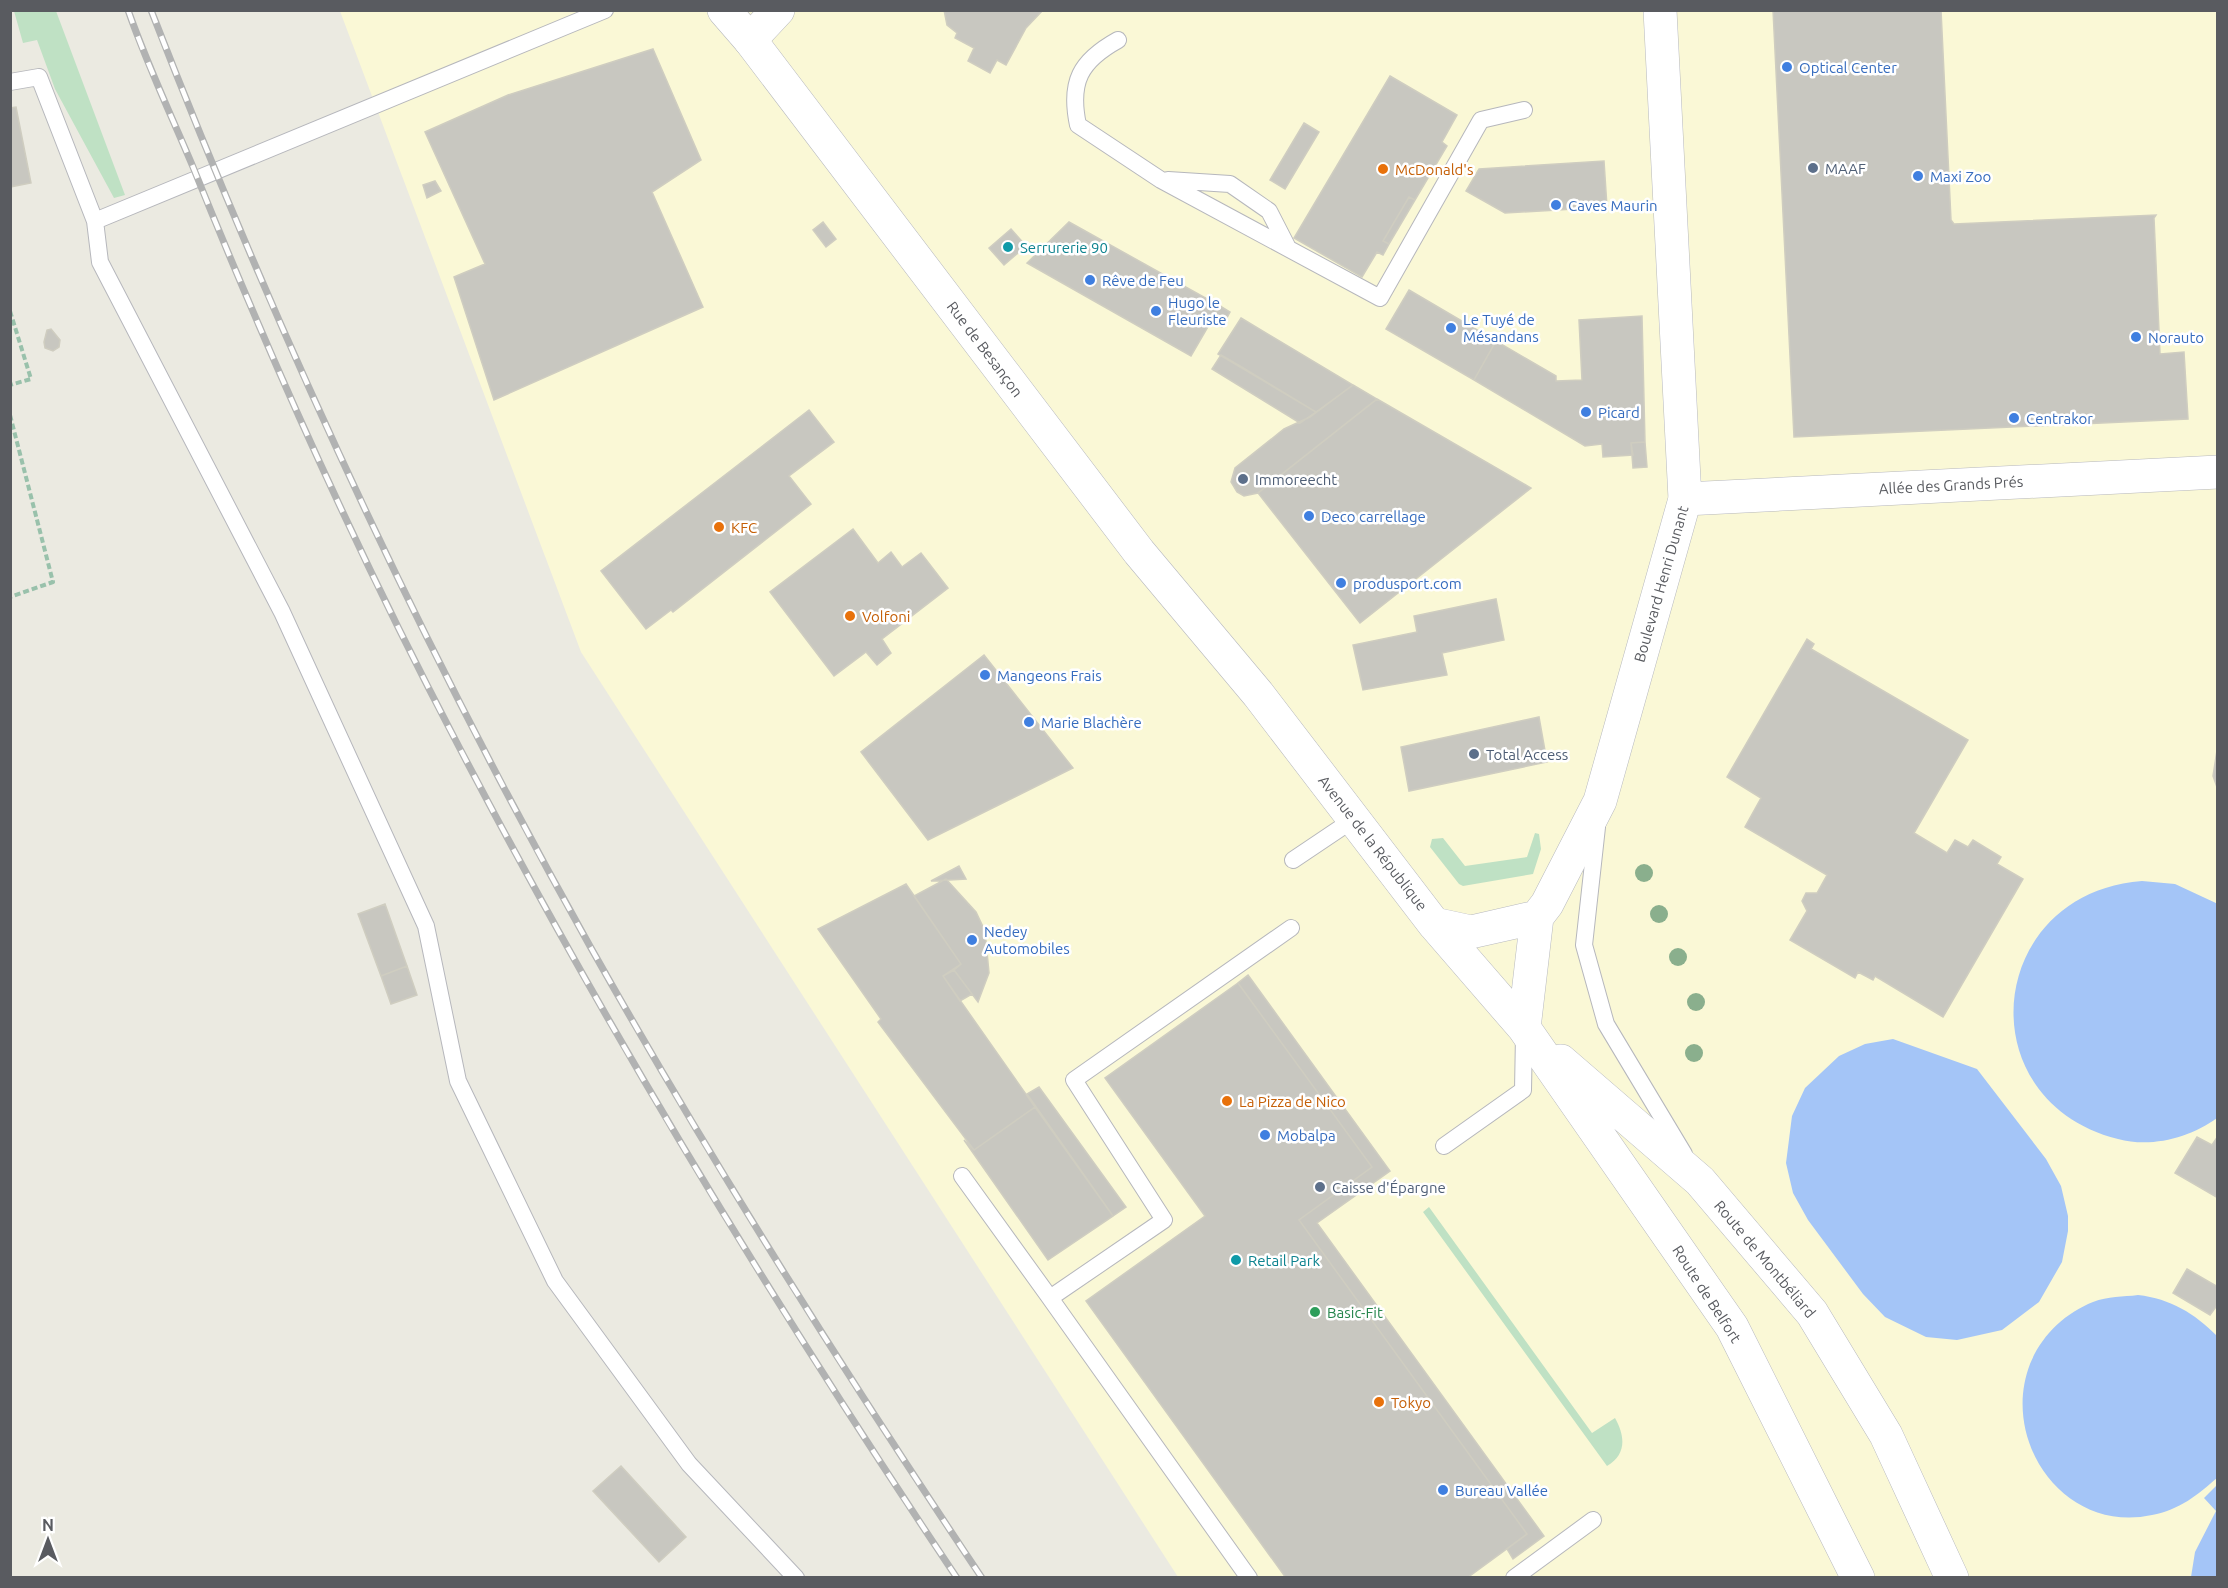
<svg xmlns="http://www.w3.org/2000/svg" width="2228" height="1588" font-family="Ubuntu,sans-serif">
  <rect width="100%" height="100%" fill="#ebeae1"/>
  <path fill="#faf8d6" d="M340 11H2217V1577H1178L581 652Z"/>
  <path fill="#bfe1c4" d="M14 11H56L125 195 114 198 55 89 37 40 23 43Z
    M1535 833 1539 834 1541 849 1533 874 1463 886 1459 884 1430 847 1432 839 1443 838 1465 866 1527 857Z
    M1429 1207 1592 1433 1615 1418C1625 1436 1627 1454 1607 1466L1423 1212Z"/>
  <path fill="#a4c5f7" d="M2142 881 2175 884 2218 904 2217 1118C2190 1138 2151 1148 2118 1139 1965 1100 1986 893 2142 881Z
    M1893 1039 1977 1069 2046 1159 2061 1186 2068 1216V1231L2062 1262 2039 1302 2002 1330 1957 1340 1926 1337 1885 1317 1863 1294 1808 1220 1793 1193 1786 1163 1792 1116 1805 1088 1839 1056 1865 1044Z
    M2138 1295C2171 1299 2194 1313 2217 1336L2218 1477C2198 1495 2179 1510 2152 1515 2065 1534 2000 1442 2030 1364 2041 1336 2065 1313 2093 1302 2108 1296 2123 1297 2138 1295Z
    M2217 1485V1577H2191L2195 1552 2216 1511 2204 1498Z"/>
  <path fill="#c8c7c0" stroke="#cfcdc0" stroke-width="1.5" d="M944 10H1043L1026 28 1006 65 997 60 990 73 968 61 974 48 955 38 957 33 947 25Z
    M1773 10H1941L1951 220 1954 224 2156 215 2154 218 2160 354 2184 352 2188 419 1794 437Z
    M653 49 701 160 652 192 703 307 494 400 454 277 485 264 425 132 508 95Z
    M1390 76 1457 115 1442 142 1447 146 1415 200 1409 197 1383 241 1389 244 1383 255 1377 252 1362 277 1294 238Z
    M16 107 31 183 10 187V108Z
    M1304 123 1319 132 1285 189 1270 180Z
    M1604 161 1607 207 1505 213 1466 191 1479 169Z
    M435 181 441 191 427 198 423 185Z
    M1409 197 1415 200 1389 244 1383 241Z
    M823 222 836 239 826 247 813 230Z
    M1069 222 1220 306 1191 356 1027 263Z
    M1011 229 1026 246 1004 265 989 248Z
    M1409 290 1496 341 1474 380 1386 329Z
    M1220 306 1230 312 1222 327 1211 321Z
    M1642 316 1645 442 1631 443 1633 455 1603 457 1602 444 1585 446 1474 380 1496 341 1556 376V381L1582 380 1579 320Z
    M1241 318 1353 385 1316 412 1218 354Z
    M51 329 60 340 59 347 53 351 45 348 44 342 47 330Z
    M1221 355 1240 366 1316 412 1300 423 1212 369Z
    M1353 385 1377 399 1258 493 1244 496 1237 492 1231 482 1235 468 1284 429 1310 417Z
    M1377 399 1531 488 1360 623 1258 493Z
    M809 410 834 442 789 476 811 504 673 612 671 610 646 629 601 571Z
    M1645 442 1647 467 1633 468 1631 443Z
    M853 529 878 563 891 552 902 567 921 553 948 588 882 639 891 653 877 665 866 652 834 676 770 592Z
    M1496 599 1504 640 1442 653 1447 675 1363 690 1353 645 1417 632 1414 616Z
    M1807 639 1814 644 1811 649 1968 740 1914 833 1947 853 1955 840 1968 847 1973 840 2001 857 1997 864 2023 879 1943 1017 1875 976 1873 980 1858 972 1855 978 1790 940 1807 911 1802 901 1806 893H1817L1827 875 1745 827 1761 798 1727 777Z
    M984 655 1073 768 928 840 861 752Z
    M1539 717 1547 762 1409 791 1401 747Z
    M2218 744V790L2213 776Z
    M959 866 966 879 931 881Z
    M946 879 976 912 985 931 989 973 978 1002 954 970 961 964 914 896Z
    M906 884 961 964 943 976 1035 1107 974 1150 878 1022 881 1019 818 929Z
    M385 904 407 966 381 976 358 914Z
    M407 966 417 995 391 1004 381 976Z
    M954 970 972 994 960 1001 943 976Z
    M1248 975 1390 1171 1317 1223 1544 1536 1513 1559 1507 1549 1527 1534 1299 1220 1372 1167 1238 983Z
    M1238 983 1372 1167 1299 1220 1527 1534 1467 1578H1286L1086 1301 1205 1216 1105 1078Z
    M1039 1087 1126 1207 1113 1216 1027 1094Z
    M1035 1107 1113 1216 1048 1260 964 1140 974 1150Z
    M2218 1136V1198L2175 1173 2197 1137 2212 1145Z
    M2187 1269 2218 1287V1304L2210 1315 2173 1293Z
    M621 1466 686 1537 659 1562 593 1491Z"/>
  <g fill="none" stroke-linecap="round" stroke-linejoin="round">
    <defs>
      <path id="lane" d="M605 10 95 221 100 262 282 612 426 926 458 1081 555 1281 689 1464 796 1578
        M1118 40C1080 61 1069 82 1078 125L1161 180 1380 298 1481 120 1524 110
        M10 82 39 77 95 221
        M1168 180 1230 184 1269 211 1287 246
        M1597 827 1584 945 1606 1024 1684 1154
        M1293 860 1354 819
        M1444 1146 1523 1090 1524 1035
        M962 1176 1050 1298 1164 1220 1074 1080 1291 928
        M1050 1298 1249 1578
        M1514 1578 1593 1520"/>
      <path id="street" d="M750 40 778 10
        M1685 499 2218 472"/>
      <path id="secondary" d="M724 10 750 40 1139 552 1258 694 1434 924 1524 1028 1732 1327 1858 1578
        M1434 924 1471 932 1537 917
        M1524 1028 1537 917 1547 904 1600 801 1685 499 1660 10
        M1561 1061 1700 1181 1812 1313 1886 1435 1952 1578"/>
    </defs>
    <use href="#lane" stroke="#b6b7bc" stroke-width="18"/>
    <use href="#street" stroke="#b6b7bc" stroke-width="34"/>
    <use href="#secondary" stroke="#b6b8be" stroke-width="34"/>
    <path stroke="#99c1ab" stroke-width="4" stroke-dasharray="6 3" stroke-linecap="butt" d="M10 311 31 379 10 385
      M10 415 53 582 10 597"/>
    <use href="#lane" stroke="#fff" stroke-width="16"/>
    <use href="#street" stroke="#fff" stroke-width="33"/>
    <use href="#secondary" stroke="#fff" stroke-width="33"/>
    <defs>
      <path id="rail" d="M128 10C147 64 171 115 193 167 272 363 359 556 457 743 607 1031 776 1308 957 1578
        M151 10C276 332 422 647 591 948 712 1163 844 1372 982 1578"/>
    </defs>
    <use href="#rail" stroke="#b1b2b2" stroke-width="7"/>
    <use href="#rail" stroke="#fff" stroke-width="4.5" stroke-dasharray="14" stroke-linecap="butt"/>
  </g>
  <g fill="#8aaf8d">
    <circle cx="1644" cy="873" r="9"/>
    <circle cx="1659" cy="914" r="9"/>
    <circle cx="1678" cy="957" r="9"/>
    <circle cx="1696" cy="1002" r="9"/>
    <circle cx="1694" cy="1053" r="9"/>
  </g>
  <g fill="#3f7fe0" stroke="#fff" stroke-width="2">
    <circle cx="1787" cy="67" r="6"/>
    <circle cx="1918" cy="176" r="6"/>
    <circle cx="1556" cy="205" r="6"/>
    <circle cx="1090" cy="280" r="6"/>
    <circle cx="1156" cy="311" r="6"/>
    <circle cx="1451" cy="328" r="6"/>
    <circle cx="2136" cy="337" r="6"/>
    <circle cx="1586" cy="412" r="6"/>
    <circle cx="2014" cy="418" r="6"/>
    <circle cx="1309" cy="516" r="6"/>
    <circle cx="1341" cy="583" r="6"/>
    <circle cx="985" cy="675" r="6"/>
    <circle cx="1029" cy="722" r="6"/>
    <circle cx="972" cy="940" r="6"/>
    <circle cx="1265" cy="1135" r="6"/>
    <circle cx="1443" cy="1490" r="6"/>
  </g>
  <g fill="#5c6f8a" stroke="#fff" stroke-width="2">
    <circle cx="1813" cy="168" r="6"/>
    <circle cx="1243" cy="479" r="6"/>
    <circle cx="1474" cy="754" r="6"/>
    <circle cx="1320" cy="1187" r="6"/>
  </g>
  <g fill="#e8710a" stroke="#fff" stroke-width="2">
    <circle cx="1383" cy="169" r="6"/>
    <circle cx="719" cy="527" r="6"/>
    <circle cx="850" cy="616" r="6"/>
    <circle cx="1227" cy="1101" r="6"/>
    <circle cx="1379" cy="1402" r="6"/>
  </g>
  <g fill="#0f9aa8" stroke="#fff" stroke-width="2">
    <circle cx="1008" cy="247" r="6"/>
    <circle cx="1236" cy="1260" r="6"/>
  </g>
  <circle fill="#2e9e5b" stroke="#fff" stroke-width="2" cx="1315" cy="1312" r="6"/>
  <g text-anchor="middle" dominant-baseline="central" stroke-width="5" stroke-linejoin="round" paint-order="stroke">
    <g font-size="15" fill="#366cbe" stroke="#fff" text-anchor="start">
      <text x="1799" y="67">Optical Center</text>
      <text x="1930" y="176">Maxi Zoo</text>
      <text x="1568" y="205">Caves Maurin</text>
      <text x="1102" y="280">Rêve de Feu</text>
      <text x="1168" y="302">Hugo le<tspan x="1168" dy="17">Fleuriste</tspan></text>
      <text x="1463" y="319">Le Tuyé de<tspan x="1463" dy="17">Mésandans</tspan></text>
      <text x="2148" y="337">Norauto</text>
      <text x="1598" y="412">Picard</text>
      <text x="2026" y="418">Centrakor</text>
      <text x="1321" y="516">Deco carrellage</text>
      <text x="1353" y="583">produsport.com</text>
      <text x="997" y="675">Mangeons Frais</text>
      <text x="1041" y="722">Marie Blachère</text>
      <text x="984" y="931">Nedey<tspan x="984" dy="17">Automobiles</tspan></text>
      <text x="1277" y="1135">Mobalpa</text>
      <text x="1455" y="1490">Bureau Vallée</text>
    </g>
    <g font-size="15" fill="#4e5e75" stroke="#fff" text-anchor="start">
      <text x="1825" y="168">MAAF</text>
      <text x="1255" y="479">Immoreecht</text>
      <text x="1486" y="754">Total Access</text>
      <text x="1332" y="1187">Caisse d'Épargne</text>
    </g>
    <g font-size="15" fill="#c56008" stroke="#fff" text-anchor="start">
      <text x="1395" y="169">McDonald's</text>
      <text x="731" y="527">KFC</text>
      <text x="862" y="616">Volfoni</text>
      <text x="1239" y="1101">La Pizza de Nico</text>
      <text x="1391" y="1402">Tokyo</text>
    </g>
    <g font-size="15" fill="#0d838f" stroke="#fff" text-anchor="start">
      <text x="1020" y="247">Serrurerie 90</text>
      <text x="1248" y="1260">Retail Park</text>
    </g>
    <g font-size="15" fill="#595b60" stroke="#fff">
      <text transform="translate(985 349) rotate(53)">Rue de Besançon</text>
      <text transform="translate(1951 485) rotate(-3)">Allée des Grands Prés</text>
      <text transform="translate(1661 584) rotate(-74)">Boulevard Henri Dunant</text>
      <text transform="translate(1373 843) rotate(52)">Avenue de la République</text>
      <text transform="translate(1765 1259) rotate(50)">Route de Montbéliard</text>
      <text transform="translate(1707 1294) rotate(57)">Route de Belfort</text>
    </g>
    <g font-size="15" fill="#27864d" stroke="#fff" text-anchor="start">
      <text x="1327" y="1312">Basic-Fit</text>
    </g>
  </g>
  <rect width="2228" height="1588" fill="none" stroke="#595b60" stroke-width="24"/>
  <g transform="translate(48 1540)" stroke="#ffffff" stroke-width="4.5" paint-order="stroke">
  <path d="M0-4.5L10 22L0 15L-10 22Z" fill="#595b60"/>
  <text y="-9" font-size="16" font-weight="bold" text-anchor="middle" fill="#595b60">N</text>
  </g>
</svg>
